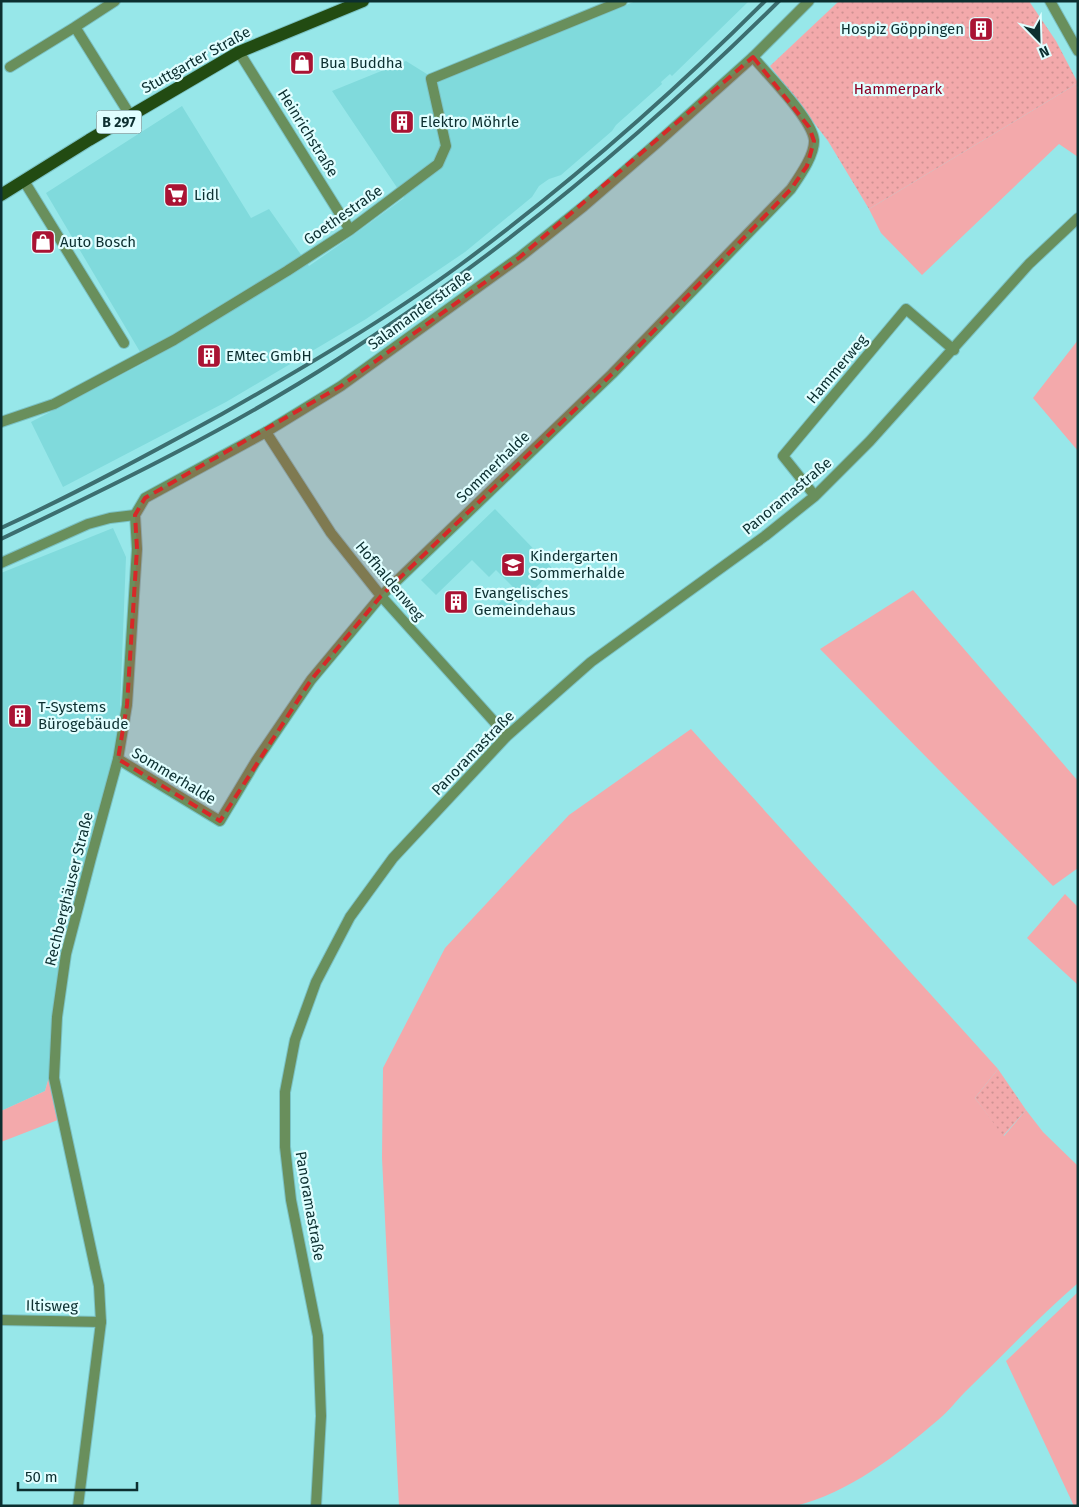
<svg xmlns="http://www.w3.org/2000/svg" width="1079" height="1507" font-family="'Fira Sans',sans-serif">
  <defs>
    <pattern id="park-dots" width="8" height="8" patternUnits="userSpaceOnUse" patternTransform="scale(1.25)"><rect width="8" height="8" fill="#f3a9ab"/><path d="M2 2h.1M6 6h.1" fill="none" stroke="#cf9293" stroke-width="1.8" stroke-linecap="round"/></pattern>
  </defs>
  <rect width="100%" height="100%" fill="#97e7e9"/>
  <path fill="#80dadc" d="M636 1H749L672 76 670 74 661 82 662 84 616 125 612 131 561 175 549 179 539 186 532 197 465 252 366 319 226 402 63 487 31 422 146 362 46 193 182 106 251 218 269 209 309 266 352 236 404 198 332 91 406 61 438 81Z
    M495 509 554 570 506 616 496 606 514 588 496 570 489 577 472 560 436 595 421 580Z
    M113 528 126 557 118 759 77 911 54 1059 45 1091 1 1111V573Z"/>
  <path fill="#f3a9ab" d="M1078 83V157L1059 144 922 275 881 233 869 209Z
    M1078 340V451L1033 398Z
    M913 590 1078 781V868L1053 886 820 649Z
    M691 729 998 1069 975 1098 1004 1136 1026 1110 1043 1132 1078 1166V1283C1038 1318 1002 1356 965 1392 956 1401 948 1412 938 1420 897 1455 849 1493 795 1506H399L382 1158 383 1068 445 948 569 815Z
    M1065 894 1078 907V985L1027 938Z
    M54 1059 63 1118 1 1142V1111L45 1091Z
    M1078 1292V1506H1074L1006 1361Z"/>
  <path fill="url(#park-dots)" d="M839 1H1029L1056 41 1078 83 869 209 828 141 770 66Z
    M998 1069 1026 1110 1003 1136 975 1098Z"/>
  <g fill="none" stroke-linecap="round" stroke-linejoin="round">
    <defs>
      <path id="minor" d="M75 27 115 1
        M239 52 350 230
        M10 67 75 27 130 115
        M24 181 124 343
        M1 422 54 404 174 340 287 271 350 230 438 164 446 146 431 79 622 1
        M266 432 331 533 381 596 507 736
        M815 496 783 456 906 309 954 350
        M1 563 88 524 110 518 135 515
        M118 759 220 821 256 761 311 680 381 596 612 374 791 189C799 177 815 155 814 140 812 119 767 74 753 57
        M1 1320 101 1322
        M316 1506 321 1416 318 1336 291 1200 285 1147V1092L295 1040 316 982 350 917 393 858 507 736 591 662 765 536 815 496 870 441 1029 264 1078 218"/>
      <path id="tertiary" d="M1050 1 1078 51
        M78 1506 101 1322 99 1286 54 1078 57 1017 66 954 91 858 118 759 127 705 137 549 135 515 145 498 266 432 341 386 520 257 584 206 657 143 753 57 809 1"/>
      <path id="primary" d="M1 195 89 140 239 52 363 1"/>
    </defs>
    <use href="#minor" stroke="#7bc2c4" stroke-width="12"/>
    <use href="#tertiary" stroke="#7bc2c4" stroke-width="12"/>
    <use href="#primary" stroke="#7bc2c4" stroke-width="14"/>
    <use href="#minor" stroke="#698f5c" stroke-width="10"/>
    <use href="#tertiary" stroke="#698f5c" stroke-width="10"/>
    <use href="#primary" stroke="#224b12" stroke-width="12"/>
    <path stroke="#3c6e70" stroke-width="4" d="M1 528C77 493 149 454 222 414 303 368 385 320 460 265 568 185 670 96 765 1
      M1 539C116 484 231 428 338 359 498 256 644 135 779 1"/>
  </g>
  <path fill="#d62828" fill-opacity="0.2" stroke="#d62828" stroke-width="4" stroke-dasharray="10 6" stroke-linejoin="round" d="M753 57 809 127 814 141 807 166 791 189 612 374 381 596 311 680 220 821 118 759 127 705 137 549 135 515 145 498 341 386 520 257Z"/>
  <defs>
    <symbol id="building-square" viewBox="-11 -11 22 22"><rect x="-9" y="-9" width="18" height="18" rx="4" fill="#aa1333" stroke="#e0feff"/><path d="M-4-6H4V6H1V3H-1V6H-4ZM-2.5-4.3h1.7v1.8h-1.7ZM.8-4.3h1.7v1.8H.8ZM-2.5-1h1.7V.8h-1.7ZM.8-1h1.7V.8H.8Z" fill="#fff"/></symbol>
    <symbol id="shop-square" viewBox="-11 -11 22 22"><rect x="-9" y="-9" width="18" height="18" rx="4" fill="#aa1333" stroke="#e0feff"/><path d="M-5-2.5h2.3a2.7 3.5 0 0 1 5.4 0H5L5.5 6h-11ZM-1.5-2.5h3a1.5 2.3 0 0 0-3 0Z" fill="#fff"/></symbol>
    <symbol id="supermarket-square" viewBox="-11 -11 22 22"><rect x="-9" y="-9" width="18" height="18" rx="4" fill="#aa1333" stroke="#e0feff"/><path d="M-6-5.5h2.5l.6 2H6L4.5 2H-2.5L-4.4-4H-6ZM-1.5 3.2a1.3 1.3 0 1 0 .1 0ZM3 3.2a1.3 1.3 0 1 0 .1 0Z" fill="#fff"/></symbol>
    <symbol id="school-square" viewBox="-11 -11 22 22"><rect x="-9" y="-9" width="18" height="18" rx="4" fill="#aa1333" stroke="#e0feff"/><path d="M0-5L7-2L0 1L-7-2ZM-4 1L0 2.5L4 1V4Q0 6-4 4Z" fill="#fff"/></symbol>
  </defs>
  <g fill-rule="evenodd">
    <use href="#building-square" x="967" y="15" width="28" height="28"/>
    <use href="#shop-square" x="288" y="49" width="28" height="28"/>
    <use href="#building-square" x="388" y="108" width="28" height="28"/>
    <use href="#supermarket-square" x="162" y="181" width="28" height="28"/>
    <use href="#shop-square" x="29" y="228" width="28" height="28"/>
    <use href="#building-square" x="195" y="342" width="28" height="28"/>
    <use href="#school-square" x="499" y="551" width="28" height="28"/>
    <use href="#building-square" x="442" y="588" width="28" height="28"/>
    <use href="#building-square" x="6" y="702" width="28" height="28"/>
  </g>
  <g text-anchor="middle" dominant-baseline="central" stroke-width="4.5" stroke-linejoin="round" paint-order="stroke">
    <rect fill="#e0feff" stroke="#4c6d6e" stroke-width="1" x="96.5" y="110.5" width="45" height="23" rx="4"/>
    <g font-size="14" font-weight="bold" fill="#0c2f30">
      <text x="119" y="122">B 297</text>
    </g>
    <g font-size="15" fill="#0c2f30" stroke="#e0feff" text-anchor="start">
      <text x="964" y="29" text-anchor="end">Hospiz Göppingen</text>
      <text x="320" y="63">Bua Buddha</text>
      <text x="420" y="122">Elektro Möhrle</text>
      <text x="194" y="195">Lidl</text>
      <text x="60" y="242">Auto Bosch</text>
      <text x="226" y="356">EMtec GmbH</text>
      <text x="530" y="556">Kindergarten<tspan x="530" dy="17">Sommerhalde</tspan></text>
      <text x="474" y="593">Evangelisches<tspan x="474" dy="17">Gemeindehaus</tspan></text>
      <text x="38" y="707">T-Systems<tspan x="38" dy="17">Bürogebäude</tspan></text>
    </g>
    <g font-size="15" fill="#0c2f30" stroke="#e0feff">
      <text transform="translate(196 60) rotate(-29)">Stuttgarter Straße</text>
      <text transform="translate(308 133) rotate(58)">Heinrichstraße</text>
      <text transform="translate(343 215) rotate(-35)">Goethestraße</text>
      <text transform="translate(420 310) rotate(-36)">Salamanderstraße</text>
      <text transform="translate(837 369) rotate(-50)">Hammerweg</text>
      <text transform="translate(493 467) rotate(-44)">Sommerhalde</text>
      <text transform="translate(787 496) rotate(-40)">Panoramastraße</text>
      <text transform="translate(390 581) rotate(50)">Hofhaldenweg</text>
      <text transform="translate(473 753) rotate(-46)">Panoramastraße</text>
      <text transform="translate(174 776) rotate(31)">Sommerhalde</text>
      <text transform="translate(69 889) rotate(-76)">Rechberghäuser Straße</text>
      <text transform="translate(310 1206) rotate(80)">Panoramastraße</text>
      <text transform="translate(52 1306) rotate(1)">Iltisweg</text>
    </g>
    <g font-size="15" fill="#890124" stroke="#e0feff">
      <text x="898" y="89">Hammerpark</text>
    </g>
  </g>
  <rect width="1079" height="1507" fill="none" stroke="#0c2f30" stroke-width="5"/>
  <g transform="translate(1039 40) rotate(157)" stroke="#e0feff" stroke-width="4" paint-order="stroke">
  <path d="M0-4L9 19L0 12L-9 19Z" fill="#0c2f30"/>
  <text y="-8" font-size="14" font-weight="bold" text-anchor="middle" fill="#0c2f30">N</text>
  </g>
  <path d="M18 1482v8h119v-8" fill="none" stroke="#0c2f30" stroke-width="2.5"/>
  <text x="25" y="1482" font-size="15" fill="#0c2f30" stroke="#e0feff" stroke-width="4" paint-order="stroke">50 m</text>
</svg>
